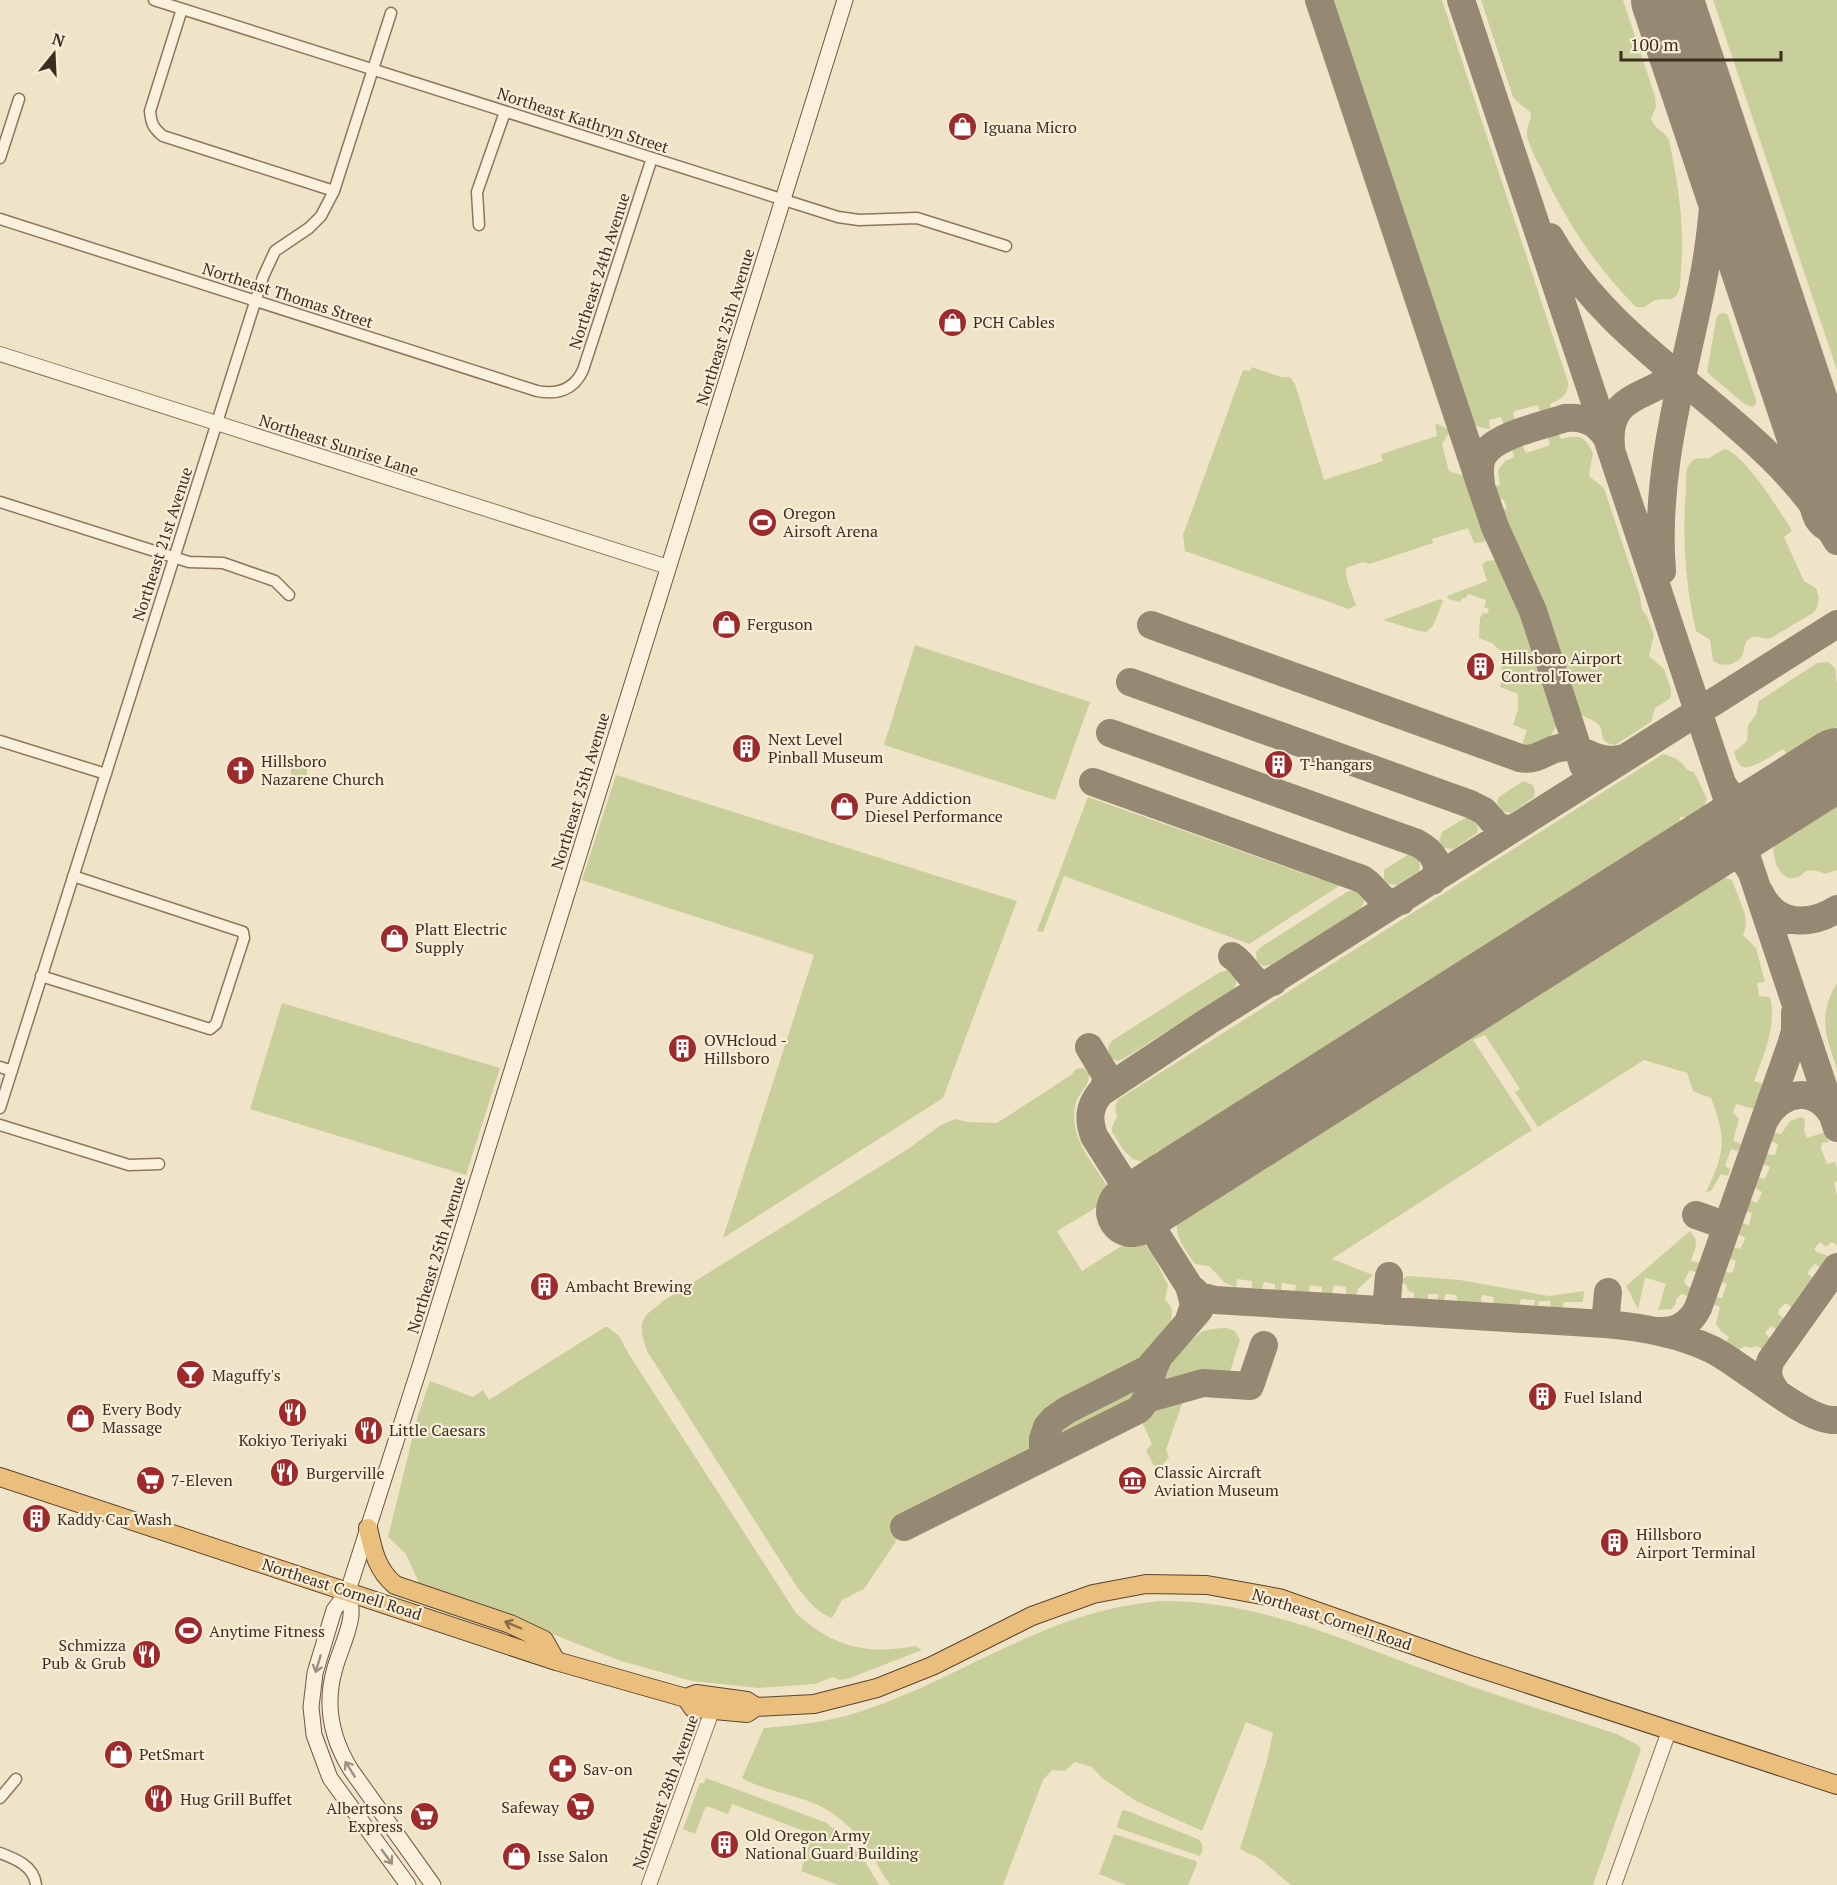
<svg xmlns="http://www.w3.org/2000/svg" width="1837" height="1885" font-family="'PT Serif',serif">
  <rect width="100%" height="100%" fill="#f0e4c8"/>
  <path fill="#c9cf9b" d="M1331 0H1442L1568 382C1569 395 1561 399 1550 404L1551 410 1541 413 1537 405 1515 411 1513 414 1515 422 1504 425 1501 417 1489 420 1490 429C1480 429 1475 425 1467 418Z
    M1481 0H1623L1655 96 1656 107 1651 119C1655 130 1664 130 1669 140 1678 183 1685 226 1681 270 1680 277 1681 287 1678 293 1673 302 1665 298 1657 300 1646 303 1650 308 1636 307 1596 267 1566 221 1542 170 1536 159 1530 148 1527 136 1526 128 1531 121 1531 113 1525 107 1518 104 1513 97Z
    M1713 0H1837V370Z
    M1722 313 1727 314 1728 316 1756 400V404L1752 407 1744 404 1707 372 1716 320 1718 315Z
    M1252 367 1281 377H1290L1295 384 1324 480 1383 461 1381 454 1437 436 1435 423 1448 429 1449 433 1442 444 1449 471 1463 476 1471 486 1488 535 1484 542 1474 543 1468 528 1432 539 1433 543 1369 564 1363 562 1346 568C1345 581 1352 592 1356 605L1349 609 1185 551 1183 535 1243 370 1250 371Z
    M1558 433 1561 439C1580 435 1584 435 1593 453L1589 475C1594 482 1602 484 1605 491L1640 596 1642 610 1647 616 1654 635 1649 656 1664 669 1671 689V697L1668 700 1655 708 1651 722 1615 745C1596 742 1606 732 1598 724 1592 719 1583 717 1576 711L1536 593 1501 514 1500 511 1507 508 1503 499H1496L1492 487 1500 485 1498 470 1505 461 1514 457 1512 449 1522 445 1526 453 1548 446 1550 444 1548 437Z
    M1725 449C1744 454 1781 512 1792 531L1784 537 1804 581 1816 588 1819 597 1817 608 1813 613 1771 638C1763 641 1756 633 1749 639 1743 643 1745 650 1742 656 1736 666 1721 667 1713 661L1710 640 1696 631C1685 584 1682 536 1686 488 1686 479 1685 467 1692 461 1697 456 1703 460 1709 458 1715 455 1719 451 1725 449Z
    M1496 560 1502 563 1526 620 1558 714C1560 732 1538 755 1521 747L1527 730 1513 725 1518 709V694L1500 687 1504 674 1501 669 1504 654 1492 643 1479 638 1480 618 1483 613 1487 614 1489 609 1484 607 1486 600 1468 594 1466 598H1462L1460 602 1448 599 1447 596 1487 581 1482 565 1486 561Z
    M1440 599 1443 601 1433 626 1426 632 1419 631 1383 620Z
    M915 645 1090 702 1055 800 884 745Z
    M1828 662 1835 668 1837 684V727L1789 758 1783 749C1774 754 1750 772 1741 766 1737 763 1736 757 1734 752L1747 741 1748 725 1756 715 1759 701 1817 663Z
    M1663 754C1674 757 1681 760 1687 770L1694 772 1707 799 1701 814 1694 817H1680L1678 828 1673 835 1610 878 1314 1067 1174 1151 1160 1150 1156 1152 1151 1160 1146 1163 1133 1159 1125 1152 1112 1132V1127L1117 1117 1115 1106 1119 1099Z
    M305 761 308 778 292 781 290 763Z
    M616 775 1017 901 943 1098 723 1238 814 955 582 880Z
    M1523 781 1533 785 1535 792 1534 797 1511 813 1502 811 1497 803 1499 797Z
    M1837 794V870L1825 874C1798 863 1809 880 1788 878L1781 873 1776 864 1773 850 1775 845 1785 839 1794 821Z
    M1088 797 1319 879 1325 873 1338 877 1340 881 1339 886 1249 944 1064 876 1043 932 1037 931Z
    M1467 817 1476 822 1478 828 1477 833 1454 849 1443 848 1439 842 1442 832Z
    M1409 854 1418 859 1420 866 1419 871 1397 885 1388 884 1384 879V870Z
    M1721 876 1732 880 1745 914 1746 926 1743 935 1756 948 1765 982 1757 983 1759 996 1770 997C1777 1026 1764 1054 1754 1081L1763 1084 1754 1109 1736 1104 1733 1112 1739 1119 1733 1141 1741 1144 1738 1151 1731 1149 1725 1166 1730 1169 1728 1176 1721 1174 1711 1191 1706 1192C1725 1152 1727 1140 1711 1098L1693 1091 1687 1073 1644 1060 1538 1127 1515 1092 1520 1089 1485 1035 1473 1040 1532 1130 1332 1259 1373 1275 1358 1289 1356 1296 1346 1295V1287L1334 1285 1332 1294H1322V1287L1310 1285 1309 1292 1295 1291 1296 1285 1282 1283 1281 1290 1275 1289V1284L1264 1282 1262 1289 1252 1288V1281L1237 1279 1236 1288 1224 1282 1209 1266 1195 1264C1185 1250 1166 1226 1185 1212L1196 1211 1204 1193 1682 891 1691 886 1707 887 1717 877Z
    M1354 890C1363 893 1368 901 1360 909L1271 965 1263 966 1257 962 1256 952 1261 947 1347 892Z
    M1228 970 1234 974 1237 980 1234 989 1123 1059 1118 1061 1111 1058C1107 1050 1107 1046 1113 1040L1220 972Z
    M1837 983V1069C1826 1036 1817 1016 1837 983Z
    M282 1003 500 1068 466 1175 250 1109Z
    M1083 1068 1089 1073C1090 1086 1080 1091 1076 1102 1067 1135 1092 1162 1108 1187 1112 1205 1070 1221 1057 1231L1082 1271 1131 1240 1142 1241 1153 1255 1168 1285 1165 1299 1171 1307 1172 1312 1170 1330 1158 1348 1141 1367 1054 1409C1040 1424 1039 1440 1027 1453L942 1493 911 1510 899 1521 895 1543 864 1589 842 1600 832 1618C817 1613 807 1599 797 1587L647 1351 642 1335V1323L646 1315 663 1301 908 1149 941 1125 956 1119 968 1122 997 1123 1071 1075 1076 1069Z
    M1801 1117 1805 1119 1804 1131 1807 1138 1825 1132 1829 1142 1822 1143 1821 1148 1827 1164 1835 1162 1837 1168V1181L1834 1183 1837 1195V1245L1831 1242 1826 1247 1820 1242 1814 1249 1817 1252 1829 1256 1821 1268 1815 1264 1809 1270 1808 1274 1814 1278 1792 1308 1786 1303 1779 1309 1778 1314 1785 1319 1777 1330 1771 1326 1765 1333 1771 1339 1762 1349 1757 1346 1751 1348 1745 1346 1739 1350 1726 1343 1729 1337 1721 1331 1716 1324 1720 1307 1713 1304 1715 1297 1722 1298 1727 1284 1720 1281 1724 1271 1731 1273 1733 1271 1736 1261 1729 1258 1733 1247 1740 1249 1745 1240 1744 1237 1737 1234 1741 1223 1749 1225 1752 1213 1745 1211 1749 1200 1757 1203 1762 1192 1754 1187 1757 1177 1765 1179 1770 1167 1762 1164 1766 1154 1775 1155 1778 1144 1770 1141 1774 1132 1781 1134 1790 1121Z
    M1690 1231C1701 1243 1694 1248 1691 1261L1701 1263 1697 1273 1690 1270 1684 1281 1686 1285 1692 1289 1689 1296 1681 1294 1676 1299V1303L1672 1309 1658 1310 1666 1284 1647 1278H1645L1638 1309C1633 1301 1631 1293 1626 1286Z
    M1408 1276 1460 1280 1549 1296 1584 1291 1583 1302H1564L1562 1309 1551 1308 1550 1301H1539L1537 1307H1534L1535 1300 1521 1299 1519 1306 1493 1305 1494 1297 1483 1295 1481 1297V1304L1458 1303 1456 1295 1446 1294 1443 1302 1438 1301V1294H1428V1301L1414 1300V1293L1408 1291 1406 1285 1401 1282 1402 1279Z
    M605 1327H608L619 1336 630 1356 796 1613C833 1647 866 1655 915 1646L922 1650 850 1678 840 1680 833 1677 815 1684 759 1688 692 1681 618 1660 517 1620 421 1587 406 1554 388 1537 418 1415 430 1381 473 1397 483 1390 489 1400Z
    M1227 1328 1235 1331 1240 1340 1229 1375 1201 1374 1162 1386H1159C1158 1364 1175 1348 1193 1339 1197 1337 1199 1332 1204 1331 1210 1329 1220 1328 1227 1328Z
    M1139 1381 1138 1392 1131 1402 1049 1443 1053 1429 1063 1419Z
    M1185 1395 1187 1396 1184 1398 1166 1450 1169 1457 1157 1472 1146 1450 1152 1444 1142 1422C1148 1404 1169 1401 1185 1395Z
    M1161 1601C1254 1600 1337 1637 1423 1669 1487 1693 1553 1713 1617 1734L1638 1745 1641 1749 1593 1885H1291L1260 1859 1240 1849 1267 1761 1273 1733 1246 1722 1202 1831 1136 1801 1102 1778 1092 1767 1075 1762 1065 1771 1052 1770 1043 1780 1003 1885H890C867 1849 851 1816 808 1801 786 1793 761 1789 742 1778L764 1728C796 1725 829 1722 859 1712 964 1678 1046 1610 1161 1601Z
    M706 1778 827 1823 832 1828 836 1827 866 1863 879 1885H838L801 1871 812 1834 732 1804 728 1814 706 1806 695 1834 683 1829 700 1783H704Z
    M1125 1810 1198 1839C1204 1845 1204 1849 1200 1856L1118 1828 1117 1826 1122 1811Z
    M1114 1834 1196 1861 1197 1864 1188 1885H1126L1099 1874Z"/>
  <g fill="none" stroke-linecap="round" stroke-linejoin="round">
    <path stroke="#968974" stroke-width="28" d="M1319 0 1481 486 1495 527 1533 611 1578 749C1594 757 1606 763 1624 758
      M1461 0 1837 1128
      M1550 237C1619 360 1768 418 1837 541
      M1611 446C1605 383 1667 402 1686 359
      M1481 484C1480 474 1478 465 1483 456 1494 435 1543 426 1565 418 1584 416 1597 422 1607 438
      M1834 499 1837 504
      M1662 571C1654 474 1683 379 1702 285 1711 242 1714 197 1718 153
      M1151 625 1520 758C1542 763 1550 741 1578 749L1583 765
      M1130 682 1470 804 1484 811 1499 828 1511 829
      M1110 733 1417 843C1432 851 1444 865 1432 881
      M1093 782 1362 879C1378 888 1379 907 1401 901
      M1722 783C1737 811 1758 806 1783 798
      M1690 857C1715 847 1736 843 1751 871
      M1760 893C1776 927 1810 926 1837 909
      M1232 956C1247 964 1252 991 1273 982
      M1089 1047 1107 1077 1103 1090
      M1766 1118C1782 1089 1818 1086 1834 1118
      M1696 1215 1727 1226
      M1189 1286 1200 1296 1215 1300 1605 1324C1642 1327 1677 1333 1711 1349 1744 1365 1806 1423 1837 1420
      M1386 1311 1389 1276
      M1188 1323 1194 1305 1189 1286 1094 1136C1088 1119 1089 1107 1100 1093L1207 1022 1837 624
      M1605 1324 1608 1292
      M1659 1331C1677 1332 1690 1324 1698 1308L1791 1045 1795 1031V1013
      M1776 1391C1768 1381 1766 1372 1771 1360L1837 1267
      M1146 1399 1203 1383 1250 1386 1264 1345
      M1043 1456V1439L1047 1427 1054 1419 1067 1410 1148 1369 1199 1310
      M904 1527 1138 1410C1153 1397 1147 1377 1157 1361"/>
    <path stroke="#968974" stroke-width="72" d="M1667 0 1837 508
      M1132 1211 1837 764"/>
    <defs>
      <path id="minor" d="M154 0 838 217 859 220 917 218 1006 246
        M182 9 150 111C151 123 153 128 163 136L334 191
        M0 158 19 99
        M0 219 537 391C557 395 574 390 583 370L652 158
        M479 225 477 192 505 112
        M0 502 189 562 223 563 275 581 289 595
        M0 741 106 774
        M41 976 210 1029 216 1024 244 938 243 932 73 876
        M0 1067 12 1071
        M0 1108 263 277 275 251 309 228 321 216 334 191 391 13
        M0 1125 129 1165 159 1164
        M0 1798 16 1779
        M0 1853C16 1859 34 1866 36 1885"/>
      <path id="tertiary" d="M0 354 668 567
        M649 1885 712 1711
        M1614 1885 1669 1731"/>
      <path id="secondary" d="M348 1591C349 1598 352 1607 351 1614 351 1628 339 1653 335 1668 324 1705 331 1738 351 1770L433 1885
        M408 1885 330 1778 314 1735 311 1707 315 1673 334 1610 348 1591 420 1366 845 0"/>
      <path id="trunk" d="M0 1477 556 1661 686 1698 696 1694 747 1701 756 1707
        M368 1528C373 1551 377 1570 395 1585L510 1624 544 1640 556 1661
        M686 1698 693 1708 747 1713 756 1707 814 1704 877 1688 932 1666 1032 1616 1093 1594 1146 1584 1207 1585 1279 1598 1467 1664 1837 1785"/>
    </defs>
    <use href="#minor" stroke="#8d765c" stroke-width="13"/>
    <use href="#tertiary" stroke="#8d765c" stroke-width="16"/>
    <use href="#secondary" stroke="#6f573f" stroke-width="17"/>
    <use href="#trunk" stroke="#5b4430" stroke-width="20"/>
    <use href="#minor" stroke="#faf1dc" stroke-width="10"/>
    <use href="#tertiary" stroke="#faf1dc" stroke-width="14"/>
    <use href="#secondary" stroke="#faf1dc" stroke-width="15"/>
    <use href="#trunk" stroke="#eabe7c" stroke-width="18"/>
  </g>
  <defs><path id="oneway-shaft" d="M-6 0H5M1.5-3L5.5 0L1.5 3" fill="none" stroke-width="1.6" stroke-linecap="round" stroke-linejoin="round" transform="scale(1.5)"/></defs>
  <use stroke="#8b6f49" href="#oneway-shaft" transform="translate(513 1625) rotate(-157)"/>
  <g stroke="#9c907e">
    <use href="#oneway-shaft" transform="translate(318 1664) rotate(107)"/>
    <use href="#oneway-shaft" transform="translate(350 1769) rotate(-122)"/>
    <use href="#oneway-shaft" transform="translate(387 1857) rotate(54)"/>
  </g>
  <defs>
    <symbol id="shop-disc" viewBox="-11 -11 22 22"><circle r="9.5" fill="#9e2a2b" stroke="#f7eed8"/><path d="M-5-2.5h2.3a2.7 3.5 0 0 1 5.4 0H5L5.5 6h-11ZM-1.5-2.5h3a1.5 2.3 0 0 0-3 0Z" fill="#fff"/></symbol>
    <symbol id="stadium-disc" viewBox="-11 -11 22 22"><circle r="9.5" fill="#9e2a2b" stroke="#f7eed8"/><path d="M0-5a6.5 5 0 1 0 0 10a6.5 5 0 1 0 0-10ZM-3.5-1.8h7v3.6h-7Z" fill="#fff"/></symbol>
    <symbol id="building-disc" viewBox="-11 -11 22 22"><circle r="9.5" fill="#9e2a2b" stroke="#f7eed8"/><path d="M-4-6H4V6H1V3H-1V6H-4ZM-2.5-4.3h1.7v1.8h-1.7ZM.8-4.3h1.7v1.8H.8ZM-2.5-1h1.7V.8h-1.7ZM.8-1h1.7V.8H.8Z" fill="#fff"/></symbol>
    <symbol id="church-disc" viewBox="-11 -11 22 22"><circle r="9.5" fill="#9e2a2b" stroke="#f7eed8"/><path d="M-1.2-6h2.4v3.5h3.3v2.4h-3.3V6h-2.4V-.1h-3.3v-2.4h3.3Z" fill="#fff"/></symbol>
    <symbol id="bar-disc" viewBox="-11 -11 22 22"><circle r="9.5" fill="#9e2a2b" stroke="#f7eed8"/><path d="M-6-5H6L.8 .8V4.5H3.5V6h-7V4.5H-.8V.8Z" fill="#fff"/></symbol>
    <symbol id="restaurant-disc" viewBox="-11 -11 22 22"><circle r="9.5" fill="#9e2a2b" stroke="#f7eed8"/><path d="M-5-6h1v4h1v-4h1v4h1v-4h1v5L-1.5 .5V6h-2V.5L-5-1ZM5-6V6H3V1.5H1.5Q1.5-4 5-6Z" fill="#fff"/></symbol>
    <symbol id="supermarket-disc" viewBox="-11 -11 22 22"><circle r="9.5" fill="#9e2a2b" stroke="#f7eed8"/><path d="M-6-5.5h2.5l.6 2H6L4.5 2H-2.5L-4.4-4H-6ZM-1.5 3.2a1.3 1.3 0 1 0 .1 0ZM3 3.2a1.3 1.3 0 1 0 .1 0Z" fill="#fff"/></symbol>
    <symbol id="museum-disc" viewBox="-11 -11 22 22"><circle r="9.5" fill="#9e2a2b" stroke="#f7eed8"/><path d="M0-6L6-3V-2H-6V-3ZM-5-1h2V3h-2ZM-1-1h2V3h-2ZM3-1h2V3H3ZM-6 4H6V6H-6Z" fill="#fff"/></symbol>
    <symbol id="pharmacy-disc" viewBox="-11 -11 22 22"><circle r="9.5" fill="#9e2a2b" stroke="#f7eed8"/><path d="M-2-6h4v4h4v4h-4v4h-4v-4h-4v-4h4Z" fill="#fff"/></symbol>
  </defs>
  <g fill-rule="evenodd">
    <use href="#shop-disc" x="946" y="110" width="33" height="33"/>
    <use href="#shop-disc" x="936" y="306" width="33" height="33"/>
    <use href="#stadium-disc" x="746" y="506" width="33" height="33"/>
    <use href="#shop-disc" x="710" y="608" width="33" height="33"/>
    <use href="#building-disc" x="1464" y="650" width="33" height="33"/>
    <use href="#building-disc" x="730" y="732" width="33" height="33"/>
    <use href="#building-disc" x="1262" y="748" width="33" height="33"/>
    <use href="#church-disc" x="224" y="754" width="33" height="33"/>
    <use href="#shop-disc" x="828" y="790" width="33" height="33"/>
    <use href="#shop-disc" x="378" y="922" width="33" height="33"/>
    <use href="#building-disc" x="666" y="1032" width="33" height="33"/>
    <use href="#building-disc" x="528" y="1270" width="33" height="33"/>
    <use href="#bar-disc" x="174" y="1358" width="33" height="33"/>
    <use href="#building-disc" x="1526" y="1380" width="33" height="33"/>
    <use href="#restaurant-disc" x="276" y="1396" width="33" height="33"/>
    <use href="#shop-disc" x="64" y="1402" width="33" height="33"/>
    <use href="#restaurant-disc" x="352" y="1414" width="33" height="33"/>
    <use href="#restaurant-disc" x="268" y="1456" width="33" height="33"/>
    <use href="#supermarket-disc" x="134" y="1464" width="33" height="33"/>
    <use href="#museum-disc" x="1116" y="1464" width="33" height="33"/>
    <use href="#building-disc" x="20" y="1502" width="33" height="33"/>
    <use href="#building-disc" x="1598" y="1526" width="33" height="33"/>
    <use href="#stadium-disc" x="172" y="1614" width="33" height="33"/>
    <use href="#restaurant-disc" x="130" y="1638" width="33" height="33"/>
    <use href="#shop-disc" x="102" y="1738" width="33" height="33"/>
    <use href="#pharmacy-disc" x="546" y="1752" width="33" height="33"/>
    <use href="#restaurant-disc" x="142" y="1782" width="33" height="33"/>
    <use href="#supermarket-disc" x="564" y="1790" width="33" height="33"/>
    <use href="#supermarket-disc" x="408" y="1800" width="33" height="33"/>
    <use href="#building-disc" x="708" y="1828" width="33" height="33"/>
    <use href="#shop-disc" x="500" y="1840" width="33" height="33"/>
  </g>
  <g text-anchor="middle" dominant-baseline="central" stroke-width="4.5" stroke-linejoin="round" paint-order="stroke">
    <g font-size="16" fill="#3d2e20" stroke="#f7eed8">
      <text transform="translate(583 120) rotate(18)">Northeast Kathryn Street</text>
      <text transform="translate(599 271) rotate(-72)">Northeast 24th Avenue</text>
      <text transform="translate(288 295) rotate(18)">Northeast Thomas Street</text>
      <text transform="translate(725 327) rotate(-73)">Northeast 25th Avenue</text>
      <text transform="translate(339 445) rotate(18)">Northeast Sunrise Lane</text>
      <text transform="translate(162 544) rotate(-72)">Northeast 21st Avenue</text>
      <text transform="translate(580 791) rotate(-73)">Northeast 25th Avenue</text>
      <text transform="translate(436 1255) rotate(-73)">Northeast 25th Avenue</text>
      <text transform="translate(342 1589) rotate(18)">Northeast Cornell Road</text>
      <text transform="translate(1332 1619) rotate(18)">Northeast Cornell Road</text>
      <text transform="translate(665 1792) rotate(-70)">Northeast 28th Avenue</text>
    </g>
    <g font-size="16" fill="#3d2e20" stroke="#f7eed8" text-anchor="start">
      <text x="983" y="127">Iguana Micro</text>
      <text x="973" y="322">PCH Cables</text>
      <text x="783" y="513">Oregon<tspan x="783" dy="18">Airsoft Arena</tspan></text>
      <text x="747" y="624">Ferguson</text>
      <text x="1501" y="658">Hillsboro Airport<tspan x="1501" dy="18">Control Tower</tspan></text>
      <text x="768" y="739">Next Level<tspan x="768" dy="18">Pinball Museum</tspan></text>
      <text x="261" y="761">Hillsboro<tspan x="261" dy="18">Nazarene Church</tspan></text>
      <text x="1300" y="764">T-hangars</text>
      <text x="865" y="798">Pure Addiction<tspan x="865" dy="18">Diesel Performance</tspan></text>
      <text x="415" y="929">Platt Electric<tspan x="415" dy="18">Supply</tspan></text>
      <text x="704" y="1040">OVHcloud -<tspan x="704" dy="18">Hillsboro</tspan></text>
      <text x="565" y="1286">Ambacht Brewing</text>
      <text x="212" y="1375">Maguffy's</text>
      <text x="1564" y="1397">Fuel Island</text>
      <text x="102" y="1409">Every Body<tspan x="102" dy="18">Massage</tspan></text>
      <text x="389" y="1430">Little Caesars</text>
      <text x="293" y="1440" text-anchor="middle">Kokiyo Teriyaki</text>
      <text x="1154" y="1472">Classic Aircraft<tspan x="1154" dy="18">Aviation Museum</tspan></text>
      <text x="306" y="1473">Burgerville</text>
      <text x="171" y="1480">7-Eleven</text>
      <text x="57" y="1519">Kaddy Car Wash</text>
      <text x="1636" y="1534">Hillsboro<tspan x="1636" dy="18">Airport Terminal</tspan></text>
      <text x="209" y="1631">Anytime Fitness</text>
      <text x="126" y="1645" text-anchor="end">Schmizza<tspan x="126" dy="18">Pub &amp; Grub</tspan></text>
      <text x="139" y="1754">PetSmart</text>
      <text x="583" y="1769">Sav-on</text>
      <text x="180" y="1799">Hug Grill Buffet</text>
      <text x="559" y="1807" text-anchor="end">Safeway</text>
      <text x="403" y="1808" text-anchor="end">Albertsons<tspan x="403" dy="18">Express</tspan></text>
      <text x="745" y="1835">Old Oregon Army<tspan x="745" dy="18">National Guard Building</tspan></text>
      <text x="537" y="1856">Isse Salon</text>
    </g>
  </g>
  <g transform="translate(54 54) rotate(18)" stroke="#f7eed8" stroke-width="4.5" paint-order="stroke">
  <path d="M0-4.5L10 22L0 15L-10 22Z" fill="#3d2e20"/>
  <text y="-9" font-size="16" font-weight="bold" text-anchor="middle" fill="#3d2e20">N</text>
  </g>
  <path d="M1621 51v9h160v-9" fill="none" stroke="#3d2e20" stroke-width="3"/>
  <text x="1630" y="51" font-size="18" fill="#3d2e20" stroke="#f7eed8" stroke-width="4.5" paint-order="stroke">100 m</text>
</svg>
